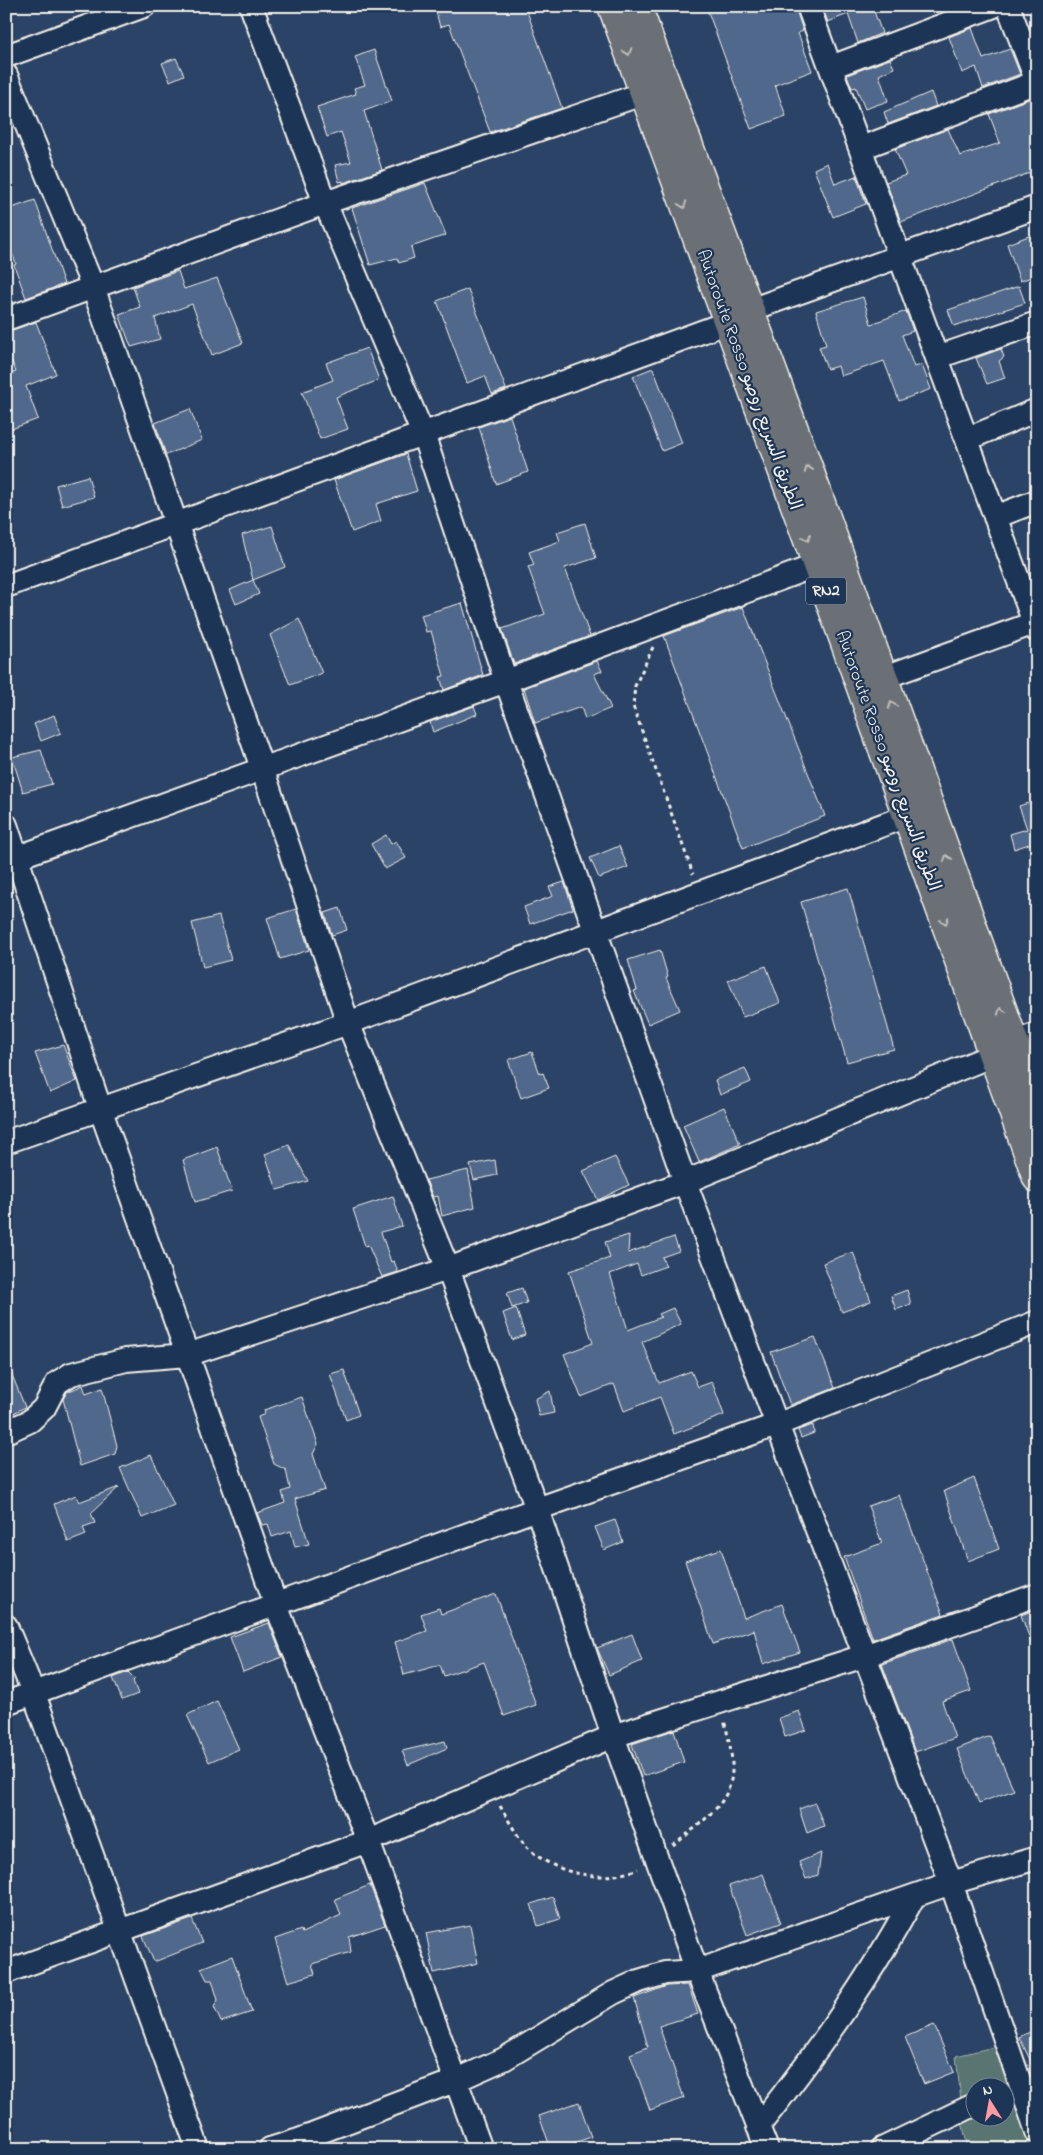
<svg xmlns="http://www.w3.org/2000/svg" width="1043" height="2155" font-family="'Indie Flower','Playpen Sans Arabic',sans-serif">
  <rect width="100%" height="100%" fill="#2b4366"/>
  <filter id="ink" filterUnits="userSpaceOnUse"><feTurbulence type="fractalNoise" baseFrequency=".02" numOctaves="2"/><feDisplacementMap in="SourceGraphic" scale="10" xChannelSelector="R" yChannelSelector="G"/><feConvolveMatrix kernelMatrix="1 2 1 2 8 2 1 2 1" color-interpolation-filters="sRGB"/></filter>
  <g filter="url(#ink)">
    <path fill="#587471" stroke="#a6b2ac" d="M998 2046 1011 2086 976 2088 975 2096 961 2101 956 2056Z
      M1015 2099 1031 2149H968L961 2117 975 2112 976 2118H1006V2102Z"/>
    <path fill="#4f678b" stroke="#f4f1e8" d="M444 6H525L562 108 490 132 449 24 440 27 435 8Z
      M706 6H795L803 31 798 33 812 71 775 85 786 116 751 129Z
      M822 6H872L882 33 858 43 848 14 828 22Z
      M972 28 983 59 1010 49 1020 74 983 88 976 67 962 73 949 37Z
      M374 50 392 101 364 111 382 170 343 183V181L339 182 335 165 351 162 341 132 327 137 317 107 356 94 354 88 365 85 355 57Z
      M176 58 184 75 170 81 162 63Z
      M890 59 894 68 879 75 888 101 865 109 856 87 852 88 847 75Z
      M931 92 936 106 888 124 884 112Z
      M1037 96V170L901 222 886 182 906 175 895 149 948 129 960 156 1000 143 989 114Z
      M827 163 835 184 856 176 866 204 833 217 814 169Z
      M425 183 446 235 411 247 414 258 399 263 397 258 370 265 352 208Z
      M35 200 64 284 26 298 14 265 16 264 6 235V210Z
      M1037 233V275L1020 281 1007 244Z
      M178 271 184 289 217 278 243 343 212 355 192 304 155 318 160 339 131 347 119 314 140 307 133 287Z
      M1019 286 1025 303 954 326 948 310Z
      M468 289 506 389 492 394 485 376 467 383 437 301Z
      M863 297 871 324 906 311 913 331 902 335 914 367 922 365 931 389 899 401 884 361 841 376 838 366 827 369 819 347 826 345 816 311Z
      M36 322 56 374 26 386 38 419 6 431V375L16 372 6 347V332Z
      M367 348 379 380 336 397 348 429 320 439 302 392 333 380 326 363Z
      M1001 349 1004 357 999 361 1005 378 987 384 976 358Z
      M653 368 682 443 662 451 633 376Z
      M190 409 202 440 166 455 155 423Z
      M510 416 528 472 496 484 479 427Z
      M406 454 417 491 376 504 381 521 352 532 334 480Z
      M88 476 94 497 62 506 56 485Z
      M585 523 596 558 565 568 590 636 514 664 502 629 545 614 528 567 534 565 529 552 560 541 557 532Z
      M272 526 285 567 253 580 242 535Z
      M253 580 259 594 236 604 230 590Z
      M462 603 483 675 444 690 440 677 444 676 431 631 426 632 421 615Z
      M743 607 825 816 743 848 664 636Z
      M299 619 322 673 290 685 270 635Z
      M597 661 602 671 594 674 611 708 585 719 581 707 535 723 524 688Z
      M474 706 477 714 433 732 430 722Z
      M54 715 61 733 41 741 34 724Z
      M41 750 52 784 23 792 12 757Z
      M1037 800V850H1034L1032 843 1014 849 1010 834 1027 829 1019 806Z
      M386 835 391 844 396 841 406 858 385 869 371 844Z
      M619 846 628 867 599 878 590 858Z
      M564 882 573 909 530 924 524 907 553 896 549 887Z
      M848 888 894 1049 847 1062 801 902Z
      M340 908 347 930 332 935 325 913Z
      M296 909 309 950 280 959 267 918Z
      M219 916 231 960 203 967 192 923Z
      M660 950 668 977 666 978 680 1010 648 1024 634 991 637 990 628 960Z
      M766 966 780 1003 743 1017 728 980Z
      M63 1045 77 1081 50 1093 35 1053Z
      M532 1052 540 1074 543 1073 549 1088 521 1098 508 1060Z
      M745 1068 751 1082 720 1095 715 1080Z
      M724 1107 740 1144 699 1162 683 1125Z
      M289 1145 308 1181 277 1190 265 1154Z
      M217 1147 232 1191 195 1202 183 1160Z
      M615 1157 629 1185 598 1200 583 1171Z
      M495 1160 497 1175 474 1180 470 1165Z
      M468 1170 475 1207 442 1216 438 1196 433 1197 426 1180Z
      M393 1196 402 1226 381 1232 391 1262 394 1261 398 1272 382 1277 368 1245 365 1246 353 1209Z
      M629 1235 628 1253 674 1237 679 1251 662 1257 666 1266 641 1275 637 1264 610 1274 628 1330 661 1317 659 1314 673 1308 681 1324 642 1342 659 1383 691 1371 698 1387 712 1382 724 1415 674 1434 660 1397 624 1411 614 1384 581 1397 564 1354 593 1343 569 1271 610 1258 605 1242Z
      M853 1252 871 1301 842 1312 823 1263Z
      M522 1288 527 1303 512 1308 507 1293Z
      M907 1290 911 1304 896 1310 891 1296Z
      M516 1308 525 1335 512 1340 503 1313Z
      M815 1337 835 1388 790 1405 771 1352Z
      M6 1360 25 1407 6 1417Z
      M344 1370 359 1415 346 1420 330 1374Z
      M83 1385 86 1394 102 1388 117 1446 115 1454 80 1466 63 1399 67 1392Z
      M550 1391 554 1413 539 1416 535 1399Z
      M302 1397 318 1444 313 1454 325 1490 295 1499 309 1544 295 1547 291 1531 272 1537 268 1524 262 1525 257 1513 285 1503 282 1492 290 1489 286 1470 274 1464 258 1417 265 1414 264 1410Z
      M813 1425 814 1433 801 1438 798 1430Z
      M151 1455 174 1505 142 1518 120 1468Z
      M974 1478 999 1549 968 1561 944 1491Z
      M119 1487 91 1513 95 1523 83 1527 86 1535 68 1542 54 1504 76 1495 79 1502Z
      M899 1495 943 1614 873 1639 844 1557 882 1543 868 1506Z
      M615 1520 623 1542 604 1550 595 1527Z
      M721 1549 744 1618 782 1604 800 1652 763 1664 754 1630 713 1644 685 1561Z
      M496 1594 536 1705 504 1716 484 1662 444 1676 440 1665 404 1675 395 1642 427 1631 421 1614 439 1608 441 1614Z
      M1037 1609V1653H1035L1021 1615Z
      M269 1623 282 1657 243 1672 230 1637Z
      M632 1634 642 1661 609 1675 597 1648Z
      M953 1639 971 1691 942 1701 955 1738 915 1752 882 1664Z
      M128 1672 135 1679 133 1681 138 1694 122 1700 113 1678Z
      M217 1701 239 1749 209 1762 187 1715Z
      M799 1711 806 1730 785 1737 779 1718Z
      M674 1730 684 1762 643 1776 632 1744Z
      M990 1736 1014 1790 979 1803 957 1749Z
      M445 1741 447 1748 408 1765 402 1751Z
      M815 1803 824 1826 807 1833 799 1809Z
      M821 1853 818 1875 806 1879 799 1862Z
      M763 1874 781 1923 747 1935 729 1886Z
      M370 1885 385 1925 349 1937 351 1952 312 1964 315 1974 288 1982 275 1939 301 1930 302 1933 341 1915 335 1899Z
      M553 1897 560 1919 538 1926 531 1904Z
      M192 1919 202 1943 154 1962 143 1936Z
      M470 1925 478 1963 434 1973 426 1933Z
      M232 1956 252 2012 221 2022 214 2007 218 2000 212 1980H207L201 1968Z
      M688 1985 698 2014 659 2026 684 2098 650 2110 630 2054 648 2047 634 1998 667 1986Z
      M934 2025 954 2072 924 2084 905 2037Z
      M1037 2029V2074L1019 2037Z
      M579 2102 591 2137 557 2149H551L539 2116Z"/>
    <g fill="none" stroke-linecap="round" stroke-linejoin="round">
      <defs>
        <path id="minor" d="M251 6 325 203 423 434 506 681 685 1182 951 1883 1037 2132
          M808 6 1037 631
          M1008 6 1037 82
          M6 56 144 6
          M831 67 994 6
          M6 75 93 287 262 768 348 1023 448 1269 537 1509 613 1736 697 1971 767 2149
          M861 148 1037 82
          M750 310 1037 207
          M6 319 325 203 642 94
          M938 357 1037 323
          M967 439 1037 410
          M995 517 1037 501
          M6 586 726 323
          M882 678 1037 622
          M6 825 100 1108 276 1605 368 1841 481 2149
          M18 857 506 681 817 565
          M1013 1043 1037 1034
          M6 1142 348 1023 907 816
          M6 1432 30 1421 44 1408 57 1383 71 1374 126 1360 187 1355 448 1269 685 1182 993 1055
          M6 1626 34 1694 198 2149
          M6 1703 537 1509 776 1425 1037 1322
          M6 1972 368 1841 613 1736 864 1656 1037 1595
          M758 2127C816 2054 869 1980 913 1898
          M270 2149 299 2140 457 2080 504 2059 613 1993 639 1981 665 1973 697 1971 951 1883 1037 1858
          M882 2149 976 2104"/>
        <path id="highway" d="M612 6 817 565 1037 1178
          M637 6 808 467 1037 1106"/>
      </defs>
      <use href="#minor" stroke="#f4f1e8" stroke-width="26"/>
      <use href="#highway" stroke="#f4f1e8" stroke-width="31"/>
      <path stroke="#f4f1e8" stroke-width="3" stroke-dasharray="4 4" stroke-linecap="butt" d="M653 647 635 686 633 706 693 874
        M500 1806C508 1819 515 1833 525 1845 552 1874 602 1884 638 1869
        M673 1846C727 1801 744 1794 724 1720"/>
      <use href="#minor" stroke="#1d3557" stroke-width="22"/>
      <use href="#highway" stroke="#6b6f75" stroke-width="28"/>
    </g>
    <defs><path id="oneway-chevron" d="M-2-3.5L2.5 0L-2 3.5" fill="none" stroke-width="1.6" stroke-linecap="round" stroke-linejoin="round" transform="scale(1.25)"/></defs>
    <g stroke="#bdbdba">
      <use href="#oneway-chevron" transform="translate(628 52) rotate(71)"/>
      <use href="#oneway-chevron" transform="translate(683 205) rotate(70)"/>
      <use href="#oneway-chevron" transform="translate(808 469) rotate(-110)"/>
      <use href="#oneway-chevron" transform="translate(807 538) rotate(70)"/>
      <use href="#oneway-chevron" transform="translate(892 705) rotate(-110)"/>
      <use href="#oneway-chevron" transform="translate(947 858) rotate(-110)"/>
      <use href="#oneway-chevron" transform="translate(945 921) rotate(70)"/>
      <use href="#oneway-chevron" transform="translate(1001 1011) rotate(-110)"/>
    </g>
  </g>
  <g text-anchor="middle" dominant-baseline="central" stroke-width="4.5" stroke-linejoin="round" paint-order="stroke">
    <rect fill="#1d3557" stroke="#b4b9bc" stroke-width="1" x="806" y="577.5" width="40" height="27" rx="4"/>
    <g font-size="16" font-weight="bold" fill="#f4f1e8">
      <text x="826" y="591">RN2</text>
    </g>
    <g font-size="18" fill="#f4f1e8" stroke="#1d3557">
      <text transform="translate(748 380) rotate(70)">Autoroute Rosso الطريق السريع روصو</text>
      <text transform="translate(887 761) rotate(70)">Autoroute Rosso الطريق السريع روصو</text>
    </g>
  </g>
  <rect width="1043" height="2155" fill="none" stroke="#1d3557" stroke-width="25"/>
  <rect x="12" y="12" width="1018" height="2130" fill="none" stroke="#f4f1e8" stroke-width="2" filter="url(#ink)"/>
  <g transform="translate(990 2102) rotate(349)"><circle r="24" fill="#1d3557" stroke="#738091"/>
  <path d="M0-4L9 19L0 12L-9 19Z" fill="#ff9aa2"/>
  <text y="-8" font-size="14" font-weight="bold" text-anchor="middle" fill="#f4f1e8">N</text>
  </g>
</svg>
